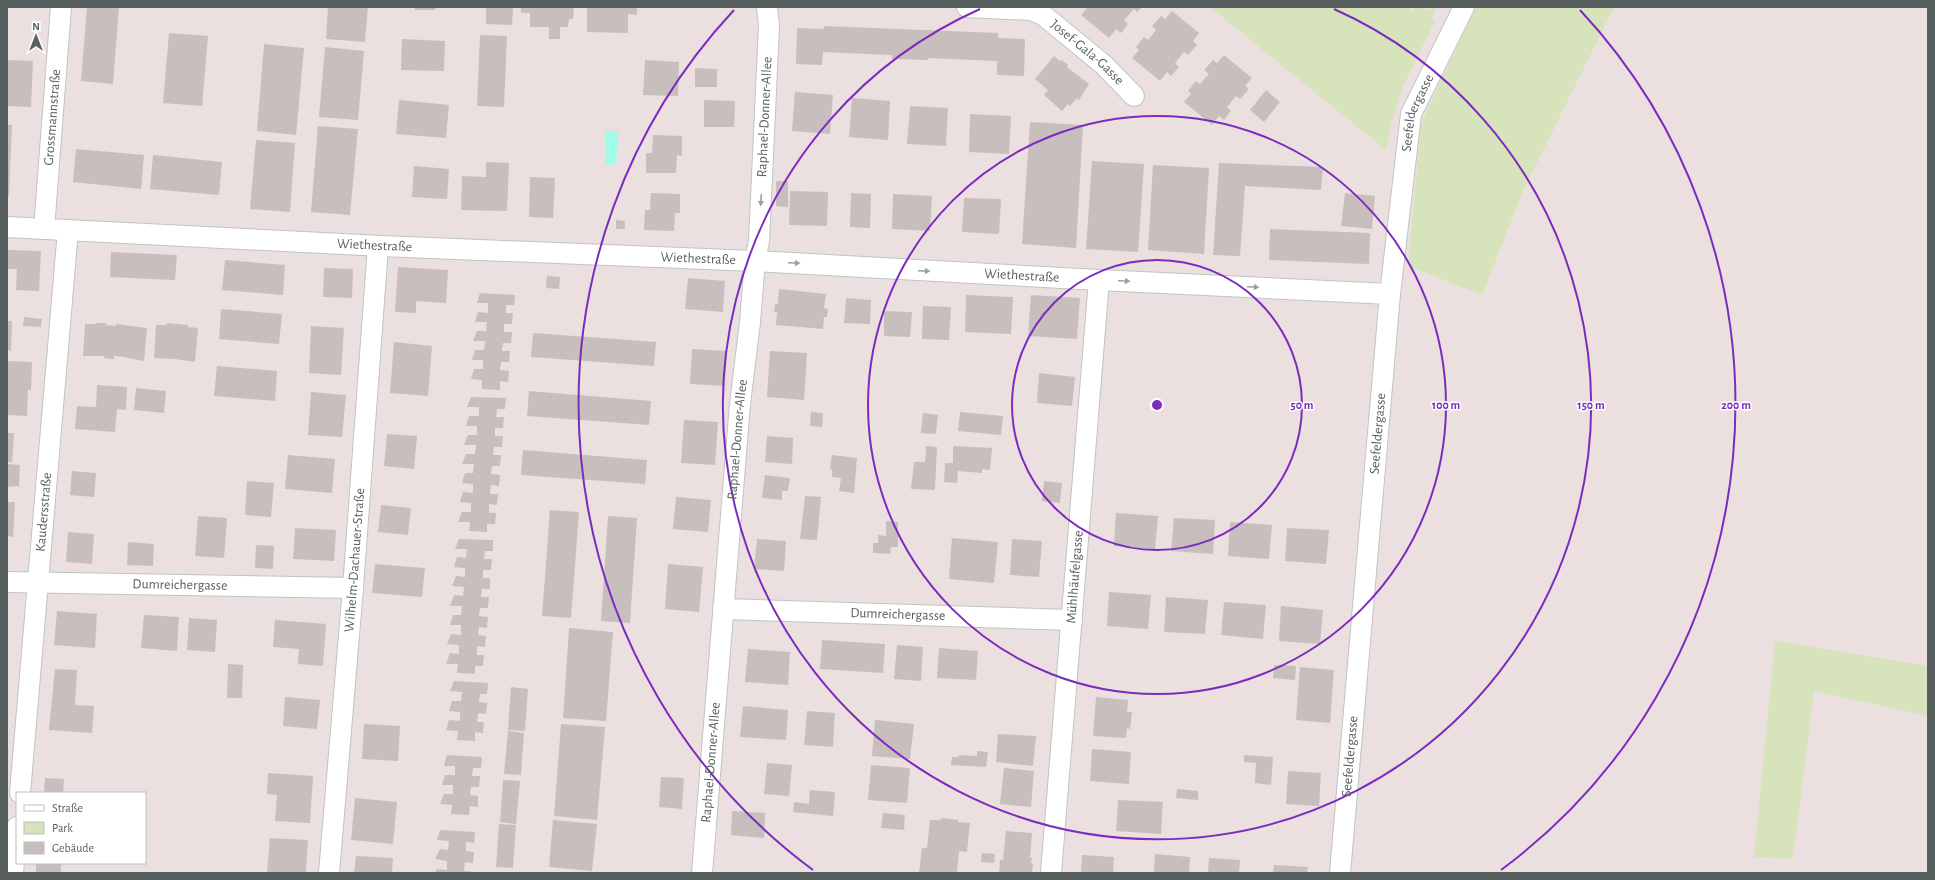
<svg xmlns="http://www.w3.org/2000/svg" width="1935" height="880" font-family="'Alegreya Sans',sans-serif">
  <rect width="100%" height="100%" fill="#ebe0df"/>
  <path fill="#d6e3bb" d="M1210 7H1408L1413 11 1416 7H1420L1428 11 1430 7H1437L1431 19 1435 21 1403 86 1391 125 1386 150Z
    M1476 7H1614L1523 191 1482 295 1408 266 1421 124Z
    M1775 641 1928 666V716L1814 691 1793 859 1754 857Z"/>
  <path fill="#9dfde7" d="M606 131H618L616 165 605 164Z"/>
  <path fill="#c8bebe" d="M87 7H119L113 84 81 81Z
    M328 7H368L365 42 326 39Z
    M415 7H436L435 10H415Z
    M486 7H513L512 25 486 24Z
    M521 7H574L573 19H569L568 27H560V39H549V27H530V13H521Z
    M587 7H637V15L628 14V33L587 32Z
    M1088 7H1142L1137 12 1134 9 1124 20 1128 24 1121 33 1116 29 1109 38 1081 15Z
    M1172 11 1199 33 1193 41 1197 45 1188 55 1184 52 1175 63 1179 67 1171 76 1167 72 1160 81 1132 58 1139 50 1136 47 1144 37 1148 40 1156 30 1152 26 1161 16 1165 19Z
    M824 26 998 33V38L1025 39 1024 76 997 75V61L928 58V60L892 59V55L823 52 822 65 796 64 797 28 824 29Z
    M169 33 208 36 202 106 163 103Z
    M480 35 507 36 504 107 477 106Z
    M402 39 445 41 444 71 401 70Z
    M264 44 304 48 296 135 257 131Z
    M325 47 364 51 358 120 319 117Z
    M1224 55 1252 78 1245 86 1249 89 1240 99 1236 96 1227 107 1231 111 1224 120 1219 116 1212 125 1184 102 1191 94 1188 91 1196 81 1200 84 1209 74 1204 70 1213 60 1217 63Z
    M1054 56 1060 61 1062 60 1068 65 1067 67 1089 84 1079 100 1077 98 1070 106 1068 104 1062 111 1044 95 1048 90 1035 79Z
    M7 60 33 61 31 107 7 106Z
    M645 60 679 62 678 96 643 95Z
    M695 68 717 69V87H695Z
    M1266 90 1280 102 1264 122 1250 110Z
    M795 92 833 95 830 134 792 131Z
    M852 98 890 101 888 140 849 137Z
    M399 100 449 105 446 138 396 134Z
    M704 100 735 101 734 127H704Z
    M910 106 948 108 946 146 907 144Z
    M970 114 1011 116 1009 154 969 152Z
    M1030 122 1083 125 1076 248 1022 244Z
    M7 125H12L9 196H7Z
    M318 126 358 129 350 215 311 212Z
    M653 135 682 136V156L677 155 676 173H646V153H652Z
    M256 140 295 143 290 212 250 209Z
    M76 149 144 155 141 189 73 182Z
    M153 155 222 162 219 195 150 189Z
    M1092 161 1144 164 1138 252 1086 249Z
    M486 162 509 163 507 211 461 210 462 176 486 177Z
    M1219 163 1323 167 1321 190 1245 186 1240 256 1213 255Z
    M1153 165 1209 168 1204 254 1148 250Z
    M414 166 449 169 447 199 412 197Z
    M530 177 555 178 553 218 529 217Z
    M776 181H788V207L776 206Z
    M790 191 828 192 827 226 789 225Z
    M651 193 680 194V213H675L674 231 644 230 645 210H650Z
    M851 193 871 194 870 228 850 227Z
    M1345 193 1375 196 1372 229 1341 226Z
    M893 194 932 196 930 231 892 229Z
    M964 198 1001 199 999 234 962 232Z
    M616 220 625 221V229H616Z
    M1270 229 1370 233 1369 264 1269 260Z
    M7 250 41 251 39 291 16 290 17 269H7Z
    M111 252 177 255 175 280 110 277Z
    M225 260 285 265 283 295 222 290Z
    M398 267 448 270 446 303 416 301V313L395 312Z
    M324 268 353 269 352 298 323 297Z
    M547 276 560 277 559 289 546 288Z
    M688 278 725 281 723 312 685 309Z
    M779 289 826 294 824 308 828 309 827 317H824L823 329 776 325 777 312H774L775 304H778Z
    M480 293 515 295 514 305H506V313H513L512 324H504V332H512L511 343H503L502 351H510L509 362H501L500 370 509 371 508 382 500 381V390L482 389V380L471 379 474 369H483V360H472L475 350H484L485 341H473L477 331H486L487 322H475L478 312 488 313V303H477Z
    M966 295 1013 297 1011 334 965 332Z
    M1031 295 1080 298 1077 339 1028 336Z
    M846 298 871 300 870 324 844 323Z
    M923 306 951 307 949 340 922 339Z
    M221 309 282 314 279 344 219 339Z
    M884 311 912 312 910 337 884 336Z
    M24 317 42 319 41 327 23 326Z
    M7 321H12L11 351 7 350Z
    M96 323H106V325L116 326V324L147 328 144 361 124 357 114 356V359L104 358V356H83L85 324H96Z
    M167 323 188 325V327L198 328 195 362 175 359 154 358 156 325H166Z
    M311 326 344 328 341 375 309 373Z
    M533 333 656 342 654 366 531 357Z
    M394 342 432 346 428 396 390 393Z
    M692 349 727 351 725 386 690 384Z
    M770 351 807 353 804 400 767 397Z
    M7 361 32 362 31 390H28L27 416 7 415Z
    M217 366 277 371 275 401 214 396Z
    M1039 373 1075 377 1072 406 1037 403Z
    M97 385 127 387 126 410 117 409 115 432 75 429 77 406 96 407Z
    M136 388 166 391 164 413 134 410Z
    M529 391 651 401 649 425 527 416Z
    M311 392 346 395 342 437 308 435Z
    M471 397 506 398 505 409H497L496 417H504L503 428H495V436H503L502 447H494L493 455H501L500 466H492L491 474 500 475 499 486 491 485 490 494H498L497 505 489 504V513H496L495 524H487V532L469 531 470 522H458L462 512H471V503L460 502 463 492 473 493V484L462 483 465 473H473L474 464H462L466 454H475L476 445H464L468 435H477V426H466L469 416H479V407H467Z
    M811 412 823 413 822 427 810 426Z
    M960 412 1003 416 1001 435 958 431Z
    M923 413 938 415 936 434 921 433Z
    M684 420 718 422 715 465 681 463Z
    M7 433H14L12 462H7Z
    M387 434 417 436 414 469 384 466Z
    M767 436 793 438 792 464 765 462Z
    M926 446 937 447 935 490 911 489 914 462H925Z
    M953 446 992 448 990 470 982 469V473L958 471 957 483 944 482 945 463H953Z
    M523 450 647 460 645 484 521 475Z
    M288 455 335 459 332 493 285 489Z
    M832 455 857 458 854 493 839 491 841 478 832 477V470L830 469Z
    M7 464 20 465 19 486 7 487Z
    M72 471 96 473 94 497 70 495Z
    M765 475 790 478 788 491H782V500L762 498Z
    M247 481 274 483 271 517 245 515Z
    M1044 481 1062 483 1060 503 1042 501Z
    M805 496 821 497 817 540 800 539Z
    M676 497 711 500 708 532 673 529Z
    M7 502H15L13 537 7 536Z
    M381 505 411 508 408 535 378 532Z
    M550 510 579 512 571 618 542 616Z
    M1116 513 1158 516 1155 549 1114 546Z
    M198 516 227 518 224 558 195 556Z
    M608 516 637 518 630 623 601 621Z
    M1174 518 1215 520 1213 554 1171 551Z
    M886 521 898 522V547H891L890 554 873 553V543H878V535L886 536Z
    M1230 522 1272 525 1269 559 1228 556Z
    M295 528 336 530 334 561 293 559Z
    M1287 528 1329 530 1326 564 1285 561Z
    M68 532 94 534 92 564 66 562Z
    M952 538 998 542 994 583 949 579Z
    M459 539 493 540V551H485L484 559H492L491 570H483V578H490V589H482L481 597H489L488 608H480L479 616 488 617 487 628 479 627 478 635 486 636 485 647 477 646V655H484L483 666H475V674L457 673 458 664H446L450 653 459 654V645L447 644 451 634 461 635V625H450L453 615H461L462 606H450L454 595 463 596 464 587 452 586 456 576 465 577V568L454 567 457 557 466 558 467 549H455Z
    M757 539 786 541 784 571 754 569Z
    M1012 539 1042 541 1039 577 1010 575Z
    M128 542 154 544 153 566 127 565Z
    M256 545 274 546 273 569 255 568Z
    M375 564 425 568 422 597 372 593Z
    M668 564 703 567 699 612 665 609Z
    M1109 592 1151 595 1148 629 1107 626Z
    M1166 597 1208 600 1205 634 1164 632Z
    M1224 602 1266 605 1263 639 1221 635Z
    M1281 606 1323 610 1320 644 1279 641Z
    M57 611 97 614 95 648 54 645Z
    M144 615 179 617 177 651 141 648Z
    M189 618 217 620 215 652 187 650Z
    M275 620 326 624 323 666 298 664 299 649 273 647Z
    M569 628 613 632 606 721 563 718Z
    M822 640 885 644 883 673 820 669Z
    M897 645 923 647 921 681 894 679Z
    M939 648 978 651 976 680 937 678Z
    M748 649 790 652 788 685 745 682Z
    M228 664 243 665 242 698H227Z
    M1274 665 1296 666 1295 680 1273 678Z
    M1300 667 1334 670 1330 723 1296 720Z
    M55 669 77 670 75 705 94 706 92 733 49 730Z
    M454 681 488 683 487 694H480L479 702 487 703 486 714 478 713 477 722H484L483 733 475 732V741L457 740 458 731 446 730 449 720 460 721V712L449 711 452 701H461L462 692 450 691Z
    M511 687 528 689 525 731 508 730Z
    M285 697 320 700 317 729 283 726Z
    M1096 697 1128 700 1127 712H1132L1130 729 1127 728 1126 738 1093 736Z
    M743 706 788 710 786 740 740 737Z
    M807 711 835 713 833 747 804 745Z
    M875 720 914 724 910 759 872 756Z
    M364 724 400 726 398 761 362 759Z
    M561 724 605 727 597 820 554 816Z
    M508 731 524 733 521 775 504 774Z
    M998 734 1036 736 1033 766 996 762Z
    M1092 749 1131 752 1129 784 1090 781Z
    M977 751 988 752 986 767 951 765 952 757H958L959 755 977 756Z
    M447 755 482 757 481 768H473L472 776H480L479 787H471L470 795 478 796V807L470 806 469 815 451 814 452 805 440 804 444 794H453V785H442L445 775H455V766H444Z
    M1244 755 1273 757 1271 785 1255 783 1256 763 1244 762Z
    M767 763 792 765 789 796 764 794Z
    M871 765 910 768 907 803 868 800Z
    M1004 768 1034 771 1031 807 1000 804Z
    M1288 771 1321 773 1319 806 1286 804Z
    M268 773 313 776 310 823 275 821 277 795 267 794Z
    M661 777 684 778 682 809 659 807Z
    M45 778 64 779 63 793H44Z
    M503 780 520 781 516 824 500 822Z
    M1177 789 1198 791V800L1176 798Z
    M810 790 835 792 833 816 793 812 794 802 809 804Z
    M355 798 397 802 393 844 351 840Z
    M1118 800 1163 802 1161 834 1116 831Z
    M732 811 765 813 764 838 731 835Z
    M883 813 905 815 904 830 881 828Z
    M941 818 959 820 958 822 970 823 967 852 959 851 957 873H919L922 848H927L930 820H941Z
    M553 820 597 824 592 871 549 867Z
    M499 824 516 825 513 868 496 867Z
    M440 830 475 832 474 843 466 842V851L474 852 473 863 465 862 464 871H471V873H435L437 869 447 870V861L435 859 440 849 448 850 449 841 437 840Z
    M1006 831 1032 833 1030 857 1032 858 1031 863 1033 864 1032 873H999L1000 860H1003Z
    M270 838 308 840 306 873H267Z
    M982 853 995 854 994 863 981 862Z
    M1155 854 1190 857 1189 873H1154Z
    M1082 855 1114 857 1113 873H1081Z
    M356 856 393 858 392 873H354Z
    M1209 858 1240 860 1239 873H1208Z
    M36 863H61V873H36Z
    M1274 865 1308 867 1307 873H1273Z"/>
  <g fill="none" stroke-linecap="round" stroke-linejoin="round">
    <defs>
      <g id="street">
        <path id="s1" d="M967 7 1031 10 1043 15 1104 65 1134 96"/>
        <path id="s2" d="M7 227 382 246 755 261 1099 280 1390 294"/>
        <path id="s3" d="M44 229 61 7"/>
        <path id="s4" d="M7 582 353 588"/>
        <path id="s5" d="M723 609 1072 620"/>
        <path id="s6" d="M20 793 68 230"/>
        <path d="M13 873 17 827"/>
        <path id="s7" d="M329 873 353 588 378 246"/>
        <path id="s8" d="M702 873 740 404 750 322 755 261 759 241 769 26 767 7"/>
        <path id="s9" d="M1051 873 1099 280"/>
        <path id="s10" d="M1340 873 1390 294 1411 114 1464 7"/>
      </g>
    </defs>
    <use href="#street" stroke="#bec6c5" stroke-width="22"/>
    <use href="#street" stroke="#fff" stroke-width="20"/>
  </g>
  <defs><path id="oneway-solid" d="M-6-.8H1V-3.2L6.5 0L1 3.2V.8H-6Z"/></defs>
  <g fill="#9ba09f">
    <use href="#oneway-solid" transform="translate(761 200) rotate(93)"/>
    <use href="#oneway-solid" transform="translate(794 263) rotate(3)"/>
    <use href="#oneway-solid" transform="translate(924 271) rotate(3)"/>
    <use href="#oneway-solid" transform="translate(1124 281) rotate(3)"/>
    <use href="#oneway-solid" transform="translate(1253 287) rotate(3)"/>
  </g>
  <g fill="none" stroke="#7b2cbf" stroke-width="2">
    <circle cx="1157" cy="405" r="145"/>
    <circle cx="1157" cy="405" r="289"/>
    <path d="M1334 9A434 434 0 1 1 980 9"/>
    <path d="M813 870A579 579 0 0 1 734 10M1580 10A579 579 0 0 1 1501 870"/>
  </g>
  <g text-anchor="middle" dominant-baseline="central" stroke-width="3" stroke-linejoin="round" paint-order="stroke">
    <g font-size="14" fill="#58605f" stroke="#fff">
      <text stroke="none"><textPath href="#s1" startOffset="135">Josef-Gala-Gasse</textPath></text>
      <text stroke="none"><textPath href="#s10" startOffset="765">Seefeldergasse</textPath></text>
      <text stroke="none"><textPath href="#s8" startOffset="759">Raphael-Donner-Allee</textPath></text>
      <text stroke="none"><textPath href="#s3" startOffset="112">Grossmannstraße</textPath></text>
      <text stroke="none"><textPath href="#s2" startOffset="368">Wiethestraße</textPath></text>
      <text stroke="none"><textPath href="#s2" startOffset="692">Wiethestraße</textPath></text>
      <text stroke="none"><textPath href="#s2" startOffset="1016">Wiethestraße</textPath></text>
      <text stroke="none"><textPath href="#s10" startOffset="441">Seefeldergasse</textPath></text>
      <text stroke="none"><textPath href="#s8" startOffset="435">Raphael-Donner-Allee</textPath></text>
      <text stroke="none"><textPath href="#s6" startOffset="282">Kaudersstraße</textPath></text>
      <text stroke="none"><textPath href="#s7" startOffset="314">Wilhelm-Dachauer-Straße</textPath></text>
      <text stroke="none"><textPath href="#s9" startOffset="297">Mühlhäufelgasse</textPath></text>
      <text stroke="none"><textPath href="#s4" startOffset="173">Dumreichergasse</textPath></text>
      <text stroke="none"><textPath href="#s5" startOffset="175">Dumreichergasse</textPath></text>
      <text stroke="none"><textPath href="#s10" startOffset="117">Seefeldergasse</textPath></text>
      <text stroke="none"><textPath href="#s8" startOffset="111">Raphael-Donner-Allee</textPath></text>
    </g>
  </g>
  <circle cx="1157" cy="405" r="6" fill="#7b2cbf" stroke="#fff" stroke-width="2"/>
  <g font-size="12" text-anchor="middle" font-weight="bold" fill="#7b2cbf" stroke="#fff" stroke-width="3" stroke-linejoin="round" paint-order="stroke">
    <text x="1302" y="409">50 m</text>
    <text x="1446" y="409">100 m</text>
    <text x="1591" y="409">150 m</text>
    <text x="1736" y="409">200 m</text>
  </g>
  <rect width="1935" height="880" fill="none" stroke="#58605f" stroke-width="16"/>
  <rect x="16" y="792" width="130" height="72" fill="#ffffff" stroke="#bcbfbf"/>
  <rect x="24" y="805" width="20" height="6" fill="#ffffff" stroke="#bcbfbf"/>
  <text x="52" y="812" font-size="12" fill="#58605f">Straße</text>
  <rect x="24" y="822" width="20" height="12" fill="#d6e3bb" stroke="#bcbfbf"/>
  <text x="52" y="832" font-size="12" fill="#58605f">Park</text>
  <rect x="24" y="842" width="20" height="12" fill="#c8bebe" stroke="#bcbfbf"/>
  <text x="52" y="852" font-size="12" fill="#58605f">Gebäude</text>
  <g transform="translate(36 36)" stroke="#ffffff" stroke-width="3" paint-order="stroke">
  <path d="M0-3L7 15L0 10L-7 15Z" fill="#58605f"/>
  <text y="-6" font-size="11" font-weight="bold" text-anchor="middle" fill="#58605f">N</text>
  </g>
</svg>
